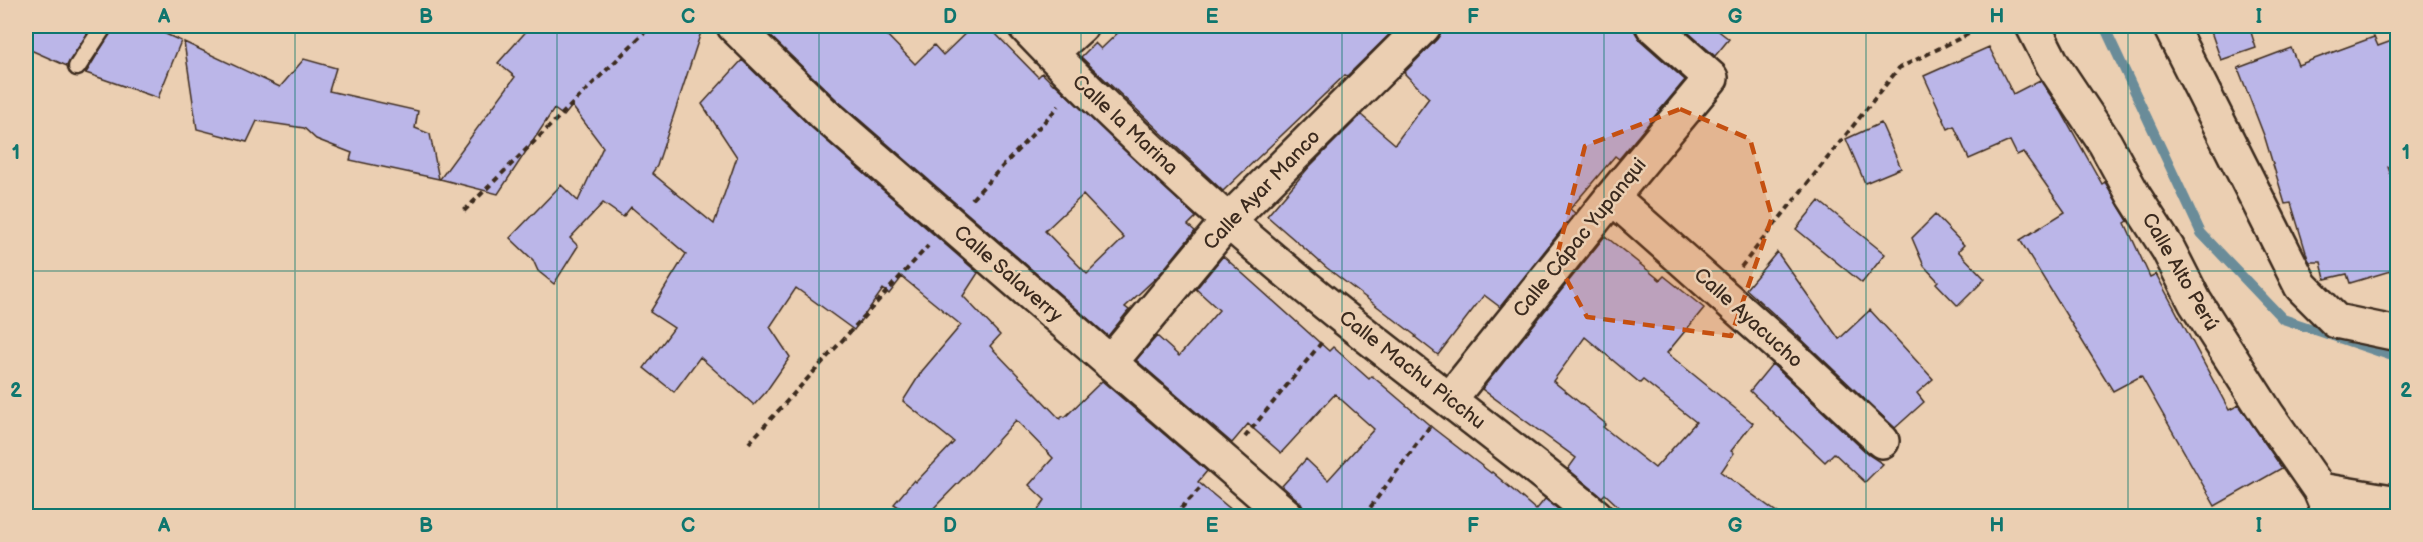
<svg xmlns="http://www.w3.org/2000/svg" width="2423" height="542" font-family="'Balsamiq Sans',sans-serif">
  <rect width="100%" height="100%" fill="#ebcfb2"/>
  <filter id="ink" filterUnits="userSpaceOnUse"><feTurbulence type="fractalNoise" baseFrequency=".0167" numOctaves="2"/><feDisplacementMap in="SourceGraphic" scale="12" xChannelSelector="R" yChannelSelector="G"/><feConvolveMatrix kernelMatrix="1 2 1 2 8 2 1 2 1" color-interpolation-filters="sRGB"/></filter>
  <g filter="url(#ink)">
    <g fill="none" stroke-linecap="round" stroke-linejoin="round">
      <path stroke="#6a8c99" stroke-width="10" d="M2104 26 2201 233 2283 319 2398 358"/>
    </g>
    <path fill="#bbb6e8" stroke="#3b2a1e" stroke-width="1.5" fill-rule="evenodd" d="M26 26H92L67 66 26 48Z
      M114 26H148L181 41 158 98 86 73Z
      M531 26H703L657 166 652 173 714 224 737 157 702 104 742 60 812 128 978 273 963 296 1000 335 990 346 1060 419 1063 416 1065 417 1102 381 1207 471 1198 482 1239 516H1034L1045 500 1029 485 1053 458 1016 420 971 470 926 516H913L894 504 914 480 916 482 954 442 903 401 922 371 961 325 902 277 889 294 883 289 854 330 796 288 770 327 790 357 765 393 754 405 700 357 674 392 644 368 674 328 650 312 686 254 631 207 623 217 603 203 570 238 578 246 554 284 538 271 533 260 510 238 561 185 578 201 603 147 572 106 564 116 554 109 498 194 440 179 515 77 498 63Z
      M774 26H878L915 64 934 45 943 55 973 26H988L1038 77 1042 73 1053 84 1054 83 1196 217 1188 225 1195 231 1160 274 1125 307 1129 310 1108 336 837 100 767 33ZM1083 195 1124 238 1087 274 1045 231Z
      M1125 26H1398L1347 76 1345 75 1223 191 1081 57 1095 43 1101 49Z
      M1442 26H1635V32L1640 40 1685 80 1619 159 1615 156 1570 209 1575 213 1500 307 1484 295 1438 355 1415 337 1416 336 1327 268 1267 216 1310 166 1361 115 1395 144 1429 98 1404 73 1437 39 1442 31Z
      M1681 26H1712L1729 39 1715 56Z
      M2209 26H2249L2256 48 2221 60Z
      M2374 37 2378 46 2397 39V164L2388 167 2397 192V269L2350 283 2347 274 2325 279 2321 262H2310L2308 259 2291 203 2285 204 2265 138 2238 68 2291 48 2298 65Z
      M184 42 280 87 304 59 336 68 329 91 418 111 415 128 430 134 439 179 350 160 352 153 316 139 304 128 257 121 247 142 197 129Z
      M1989 47 2013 94 2040 80 2061 111 2102 184 2105 182 2128 221 2125 223 2150 277 2156 274 2229 410 2239 405 2282 468 2215 506 2141 376 2113 391 2020 240 2065 212 2023 152 2017 155 2010 141 1969 159 1954 126 1948 129 1924 76Z
      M1881 123 1901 168 1865 183 1846 139Z
      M1819 201 1885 254 1862 283 1796 229Z
      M1935 215 1964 245 1958 251 1985 279 1958 306 1936 283 1938 281 1924 266 1912 238Z
      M1605 236 1660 280 1664 276 1704 308 1667 353 1753 423 1731 451 1734 453 1721 472 1782 516H1629L1605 494 1602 497 1568 469 1576 458 1482 389ZM1585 337 1640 383 1643 380 1696 422 1655 468 1603 427 1606 424 1553 381Z
      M1777 252 1839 339 1870 310 1933 379 1917 393 1924 402 1895 428 1796 334 1746 289Z
      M1223 256 1329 351 1333 347 1369 379 1372 376 1434 429 1491 473 1492 472 1536 510 1545 499 1567 516H1305L1304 509 1300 502 1282 486 1306 459 1328 480 1374 429 1335 394 1281 453 1248 424 1232 443 1136 360 1157 336 1179 356 1219 310 1196 289Z
      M1772 364 1869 455 1883 464 1865 482 1834 453 1825 462 1750 391Z"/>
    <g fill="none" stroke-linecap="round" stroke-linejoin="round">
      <defs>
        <path id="service" d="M77 67 104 26"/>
        <path id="minor" d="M734 26 824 114 1287 516
          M1025 26C1089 94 1158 158 1228 221 1345 325 1475 416 1596 516
          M2170 26 2301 286 2336 321 2398 334
          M1051 53 1081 26
          M1612 197 1789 354 1882 441
          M1110 363 1228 221 1424 26
          M1450 399 1612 197 1711 78 1653 26"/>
        <path id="tertiary" d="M2033 26 2053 65 2105 143 2134 196 2168 249 2195 302 2267 414 2320 490 2331 516
          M2320 490 2398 503"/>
      </defs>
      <use href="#service" stroke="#3b2a1e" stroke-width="21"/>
      <use href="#minor" stroke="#3b2a1e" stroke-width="38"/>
      <use href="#tertiary" stroke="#3b2a1e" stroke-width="38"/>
      <path stroke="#3b2a1e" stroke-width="4" stroke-dasharray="6 4.5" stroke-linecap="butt" d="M972 199 1059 106
        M464 211 651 26
        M1741 267 1899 68 1985 26
        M1245 437 1322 342
        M749 443 928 246
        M1174 516 1203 485
        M1364 516 1430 426"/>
      <use href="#service" stroke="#ebcfb2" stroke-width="16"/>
      <use href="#minor" stroke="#ebcfb2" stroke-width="33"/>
      <use href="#tertiary" stroke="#ebcfb2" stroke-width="33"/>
    </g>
  </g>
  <path fill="#c55010" fill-opacity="0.2" stroke="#c55010" stroke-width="4.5" stroke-dasharray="12 8" stroke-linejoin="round" d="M1680 109 1750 139 1772 217 1731 336 1587 317 1556 260 1585 146Z"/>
  <path fill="none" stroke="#0f766e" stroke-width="1.5" stroke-opacity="0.55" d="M295 26V516M557 26V516M819 26V516M1081 26V516M1342 26V516M1604 26V516M1866 26V516M2128 26V516M26 271H2398"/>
  <g text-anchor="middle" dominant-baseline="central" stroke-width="5" stroke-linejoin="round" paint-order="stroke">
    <g font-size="20" fill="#3b2a1e" stroke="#ebcfb2">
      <text transform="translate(1125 125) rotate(43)">Calle la Marina</text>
      <text transform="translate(1262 190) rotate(-46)">Calle Ayar Manco</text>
      <text transform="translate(1580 238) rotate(-51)">Calle Cápac Yupanqui</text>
      <text transform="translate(2180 272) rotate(60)">Calle Alto Perú</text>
      <text transform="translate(1008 274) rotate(41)">Calle Salaverry</text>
      <text transform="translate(1748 318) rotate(42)">Calle Ayacucho</text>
      <text transform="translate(1412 370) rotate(38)">Calle Machu Picchu</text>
    </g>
  </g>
  <rect width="2423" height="542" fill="none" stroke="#ebcfb2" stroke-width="66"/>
  <rect x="33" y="33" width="2357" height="476" fill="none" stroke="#0f766e" stroke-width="2"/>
  <g font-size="20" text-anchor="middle" font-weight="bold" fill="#0f766e">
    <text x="164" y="23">A</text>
    <text x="426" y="23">B</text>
    <text x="688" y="23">C</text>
    <text x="950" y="23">D</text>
    <text x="1212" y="23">E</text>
    <text x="1473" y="23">F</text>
    <text x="1735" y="23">G</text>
    <text x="1997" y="23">H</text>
    <text x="2259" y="23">I</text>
    <text x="16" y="159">1</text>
    <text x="2406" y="159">1</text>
    <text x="16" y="397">2</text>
    <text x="2406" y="397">2</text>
    <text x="164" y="532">A</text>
    <text x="426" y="532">B</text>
    <text x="688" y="532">C</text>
    <text x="950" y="532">D</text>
    <text x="1212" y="532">E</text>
    <text x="1473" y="532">F</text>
    <text x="1735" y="532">G</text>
    <text x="1997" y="532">H</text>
    <text x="2259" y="532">I</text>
  </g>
</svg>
